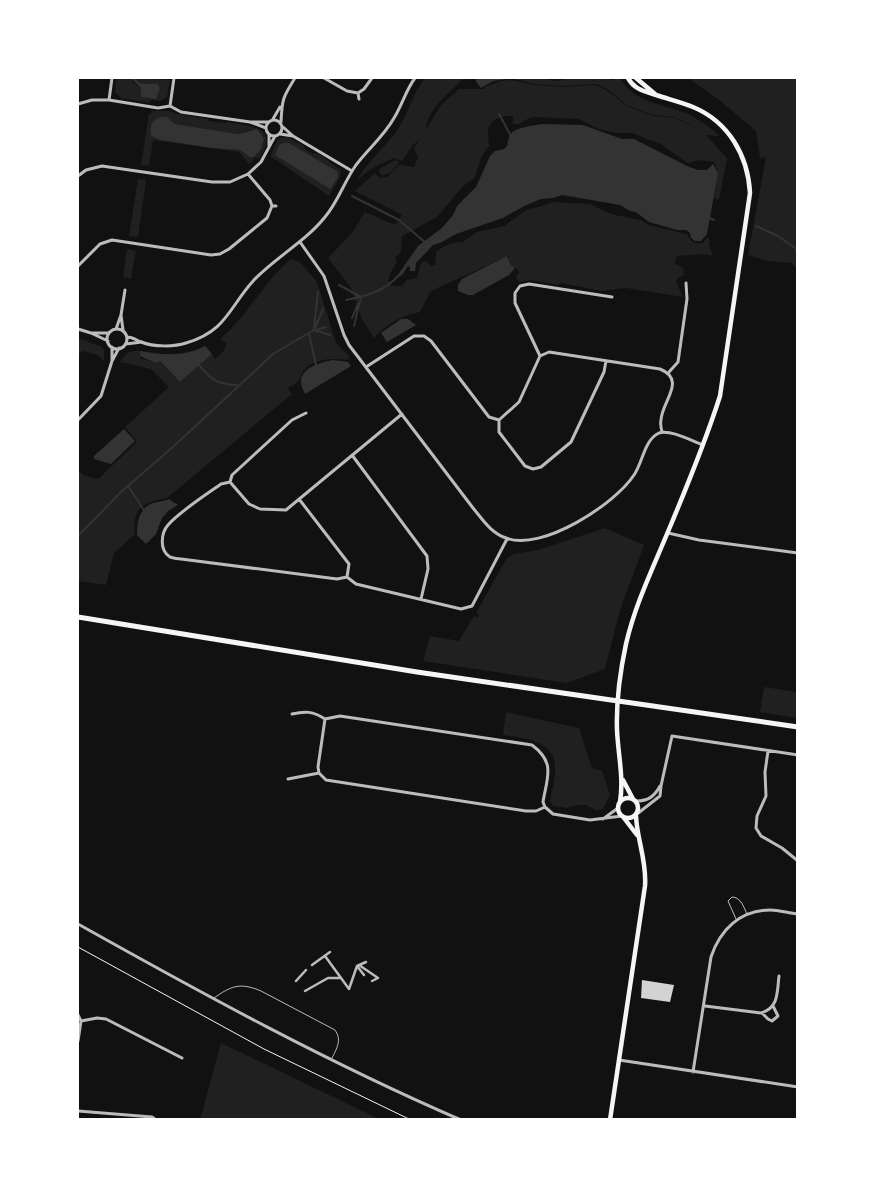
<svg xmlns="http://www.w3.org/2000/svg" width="875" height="1197" font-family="'Noto Sans',sans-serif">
  <rect width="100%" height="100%" fill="#111"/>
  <path fill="#202020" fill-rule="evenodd" d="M116 78H131L133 82 141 88V97H156L160 88 158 84C150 82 144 85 137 81L135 78 170 80 167 97 160 101 151 100 150 103 121 98 115 92Z
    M425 78H464C450 93 428 107 426 129L441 105 459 89H484L485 87 501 81 511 80 534 85 564 87 596 85 608 91 628 107 652 116 674 118 701 130 674 117 652 115 628 106 609 90 597 84 564 86 534 84 514 79V78H538L557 81 572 78H604L612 80 620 78C633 103 664 104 688 114 700 120 710 127 720 136L706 135 727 158 719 200 714 198 718 172 714 162 700 160 688 163 659 143 649 140 633 133H616L599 129 578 119 536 117 529 118 519 124H514L512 123 514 118 512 116C501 115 488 120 488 133 488 138 489 142 489 146L482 155 474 179 465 184 437 217 402 236 401 252 395 258 397 263C392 269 386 278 390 285L402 286 407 280 417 278 421 263 426 261 431 266 435 265 436 252 443 247 452 243 463 242 477 232 504 226 526 210 542 206 552 202 591 204 602 210 615 215 641 220 648 225 687 234C691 242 693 243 703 243L707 237 710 240 709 245 713 256 704 254 677 256 674 263 683 268 684 275 679 277 676 282 683 297 626 288 601 291 561 283 558 285 530 280 519 282 516 277 519 273 518 270 511 265 508 256 433 290 429 294 420 312C400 316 387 324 374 338L362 319 351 288 328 258 352 233 365 212 395 225 402 215 355 191 375 173 380 178 387 177 399 165 414 167 418 157 414 148 420 139 413 145 402 161 394 158 372 168 357 180C367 162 383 149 396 132 408 115 412 94 425 78Z
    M688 78H797V268L791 263 768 261 748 255 766 157 760 158 756 131 718 99Z
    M152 111H169L178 114 208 119 209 121 225 123 227 122C251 126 280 127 259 159L256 157 249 164 239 152 153 140 149 166 141 165 149 114H151ZM172 121 175 124 238 134 253 129 240 150 211 148 161 140Z
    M287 137 304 146 305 149 313 154 317 153 341 170 340 177 329 196 270 156 278 139ZM289 143 336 170 337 171 275 155 279 145Z
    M396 160 400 162 391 172 382 176 379 172 380 168Z
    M138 179 146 180 138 237 129 236Z
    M127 249 136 251 131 279 123 277Z
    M291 259 300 262 317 282 336 343 350 357 348 360C333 358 314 358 303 371 301 374 301 379 298 381 296 384 291 386 288 388L292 394 167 498C143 502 132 508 135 534L114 553 106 585 78 581V473L80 472 85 476 98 479 137 442 125 427 169 387 151 369 120 362C125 353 131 350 140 351V358L156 363 160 361 180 382 212 354 215 359 223 352 227 344 220 339C248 316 263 282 291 259Z
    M78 338 102 347 104 351V361L98 355 83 351 78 355Z
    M605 528 644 545 620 610 605 669 567 683 423 661 430 636 459 641 474 616 477 618 479 615 476 613 507 558 514 554 538 550Z
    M764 687 797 692V718L760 712Z
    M506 712 579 728 592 768 602 771 610 795 603 809 596 810 586 805H578L567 808 553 806 550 801C552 791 555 780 555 770 557 741 525 738 503 735Z
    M221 1043 379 1119 200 1120Z"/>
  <path fill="#333" d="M131 78H135C140 87 150 82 158 84L160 88 156 99 141 97V88Z
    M476 78H514L493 81 481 88 476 82Z
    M161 117H167L175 124 238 134 257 129 264 139 261 149 254 157H250L240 150 211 148 161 140 151 136C150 126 151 120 161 117Z
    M542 124 583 125 622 139H634L687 166 698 170H707L713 164 718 173 707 234 701 241H695L691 238 690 233 686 230H677L649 222 636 212 630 211 620 205 562 195 553 198 541 199 524 206 503 218 456 234 440 243 433 245 416 263 415 271H410V267L408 266 402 275 398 277V275L418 246 442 228 453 215 457 206 476 187 490 156 495 151 504 149 507 146C508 143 508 138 510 135 515 127 533 126 542 124Z
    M284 143H289L337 171 338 177 330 189 275 155 279 145Z
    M507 256 511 265 515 268 509 275 473 295H468L458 291V285L462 279Z
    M401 319H408L416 325 387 342 381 333Z
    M205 346 212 354 180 382 160 361 156 363 140 356V351C162 355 185 357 205 346Z
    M333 360 348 362 351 366 305 394C304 391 301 386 301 382 301 367 322 362 333 360Z
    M124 429 135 441 111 464 94 459V456Z
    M169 499 178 505 168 511 162 518 156 534 146 544 137 535C137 522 139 508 153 503 158 501 164 502 169 499Z"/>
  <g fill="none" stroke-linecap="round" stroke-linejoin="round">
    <path stroke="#333" stroke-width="2" d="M499 114 511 136
      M352 196 399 220 426 243
      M707 217 714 220
      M756 226 778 236 798 250
      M339 285 361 297
      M346 300C367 296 385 291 399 275
      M352 318 358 304
      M354 326 361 297
      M314 328 318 292
      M314 330 330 335
      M316 330 326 327
      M309 334 316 365
      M199 365C212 381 218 384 237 385
      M129 487 143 509
      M78 536 121 492 175 445 273 354 314 330 323 309"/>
  </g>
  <path fill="#d3d3d3" d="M642 980 674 985 670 1002 641 998Z"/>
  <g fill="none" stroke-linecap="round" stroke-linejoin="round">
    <path stroke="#f5f5f5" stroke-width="1" d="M78 947 264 1049 411 1120"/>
    <path stroke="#bcbcbc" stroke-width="1" d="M736 919 728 901 732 897C741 897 744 908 747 914
      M214 998C231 986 240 982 261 991L335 1030C342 1040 337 1048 332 1058"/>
    <path stroke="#bcbcbc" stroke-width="2.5" d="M325 956 349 989 357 966 366 962
      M312 965 330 952
      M359 965 378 978 372 981
      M357 966 364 975
      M296 981 306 970
      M305 991 328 978H340"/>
    <path stroke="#bcbcbc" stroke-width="3" d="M324 78 347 91 358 93 359 99
      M358 93 364 89 372 78
      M109 100 112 78
      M78 104 92 100H109L158 108 170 106 181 112 250 122H268
      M170 106 174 78
      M273 119 280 107
      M266 128a8 8 0 1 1 16 0a8 8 0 1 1-16 0Z
      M250 122 266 128
      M281 122C282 99 283 97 295 78
      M283 127 293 136 352 171
      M269 134V146
      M280 134 293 136
      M248 174 270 200 272 206H276
      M78 176 86 170 102 166 212 182H230L248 174 261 162 275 136
      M300 242 324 276 344 335 349 345 473 508C483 520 491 533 506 538 542 552 615 504 634 475 643 462 644 440 659 433 670 429 692 441 703 445
      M78 266 100 244 112 240 211 255 220 254 229 249 267 218 272 206
      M78 329 91 333 108 341
      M116 329 121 315
      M107 339a10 10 0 1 1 20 0a10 10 0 1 1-20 0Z
      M123 330 121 315 125 290
      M92 333H109
      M127 337C133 337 136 340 141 342 154 347 174 347 186 343 227 331 229 307 254 280 276 257 305 242 325 217 338 202 344 182 356 165 368 149 384 136 394 118 402 105 406 90 415 78
      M126 344 142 342
      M112 347V361
      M540 356 515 303V293L520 286 529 284 612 297
      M366 367 414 336H424L431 341 489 417 499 420V432L525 466 533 469 541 467 571 442 604 372 606 361
      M669 372 678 362 687 299 686 283
      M78 420 101 396 112 361 119 348
      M499 420 519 402 540 356 549 352 660 369C687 380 662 401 661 420 660 424 661 428 662 432
      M352 455 427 556 428 569 421 599
      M230 482 232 475 292 420 306 413
      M299 499 349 564 347 577 356 584 461 609 472 606 507 539
      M668 533 699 540 798 553
      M347 577 337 579 181 559C178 559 173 558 170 557 159 550 161 533 168 525 179 512 207 494 221 484L230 482 249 504 260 509 286 510 402 414
      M292 714C305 711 313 711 325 719
      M325 719 318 767 319 773 326 780 526 811H536L545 807 553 814 590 820 622 816
      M325 719 340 716 532 745C556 763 547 777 543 802L545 807
      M768 751 765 772 766 796 757 816 756 828 761 836 782 848 798 861
      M288 779 319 773
      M636 801C648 801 654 797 660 786
      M637 814 660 796 661 786 672 736 798 755
      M603 819 618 808
      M78 924C203 994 329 1063 461 1120
      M705 1006 761 1013C779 1008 777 992 779 976
      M762 1013 768 1019 772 1021 778 1016 773 1006
      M78 1015 81 1021 78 1041
      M81 1021 97 1018 106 1019 182 1058
      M619 1060 798 1087
      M693 1072 711 957C720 930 740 910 770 910 779 910 788 913 798 914
      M78 1111 152 1117 156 1120"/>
    <path stroke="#f5f5f5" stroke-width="4.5" d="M636 78 655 94
      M623 780 633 799
      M618 808a10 10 0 1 1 20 0a10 10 0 1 1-20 0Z
      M620 802C624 778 618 754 617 730 616 701 620 672 626 644 635 605 652 570 667 534 686 489 705 443 720 396L750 193C748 156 729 122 693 107 681 102 668 99 656 95 644 91 635 90 628 78
      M624 818 637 835
      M610 1120 645 886C647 861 637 840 636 816"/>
    <path stroke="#f5f5f5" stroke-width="5" d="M78 617 417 672 798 727"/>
  </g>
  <rect width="875" height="1197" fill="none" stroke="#ffffff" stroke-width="158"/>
</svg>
